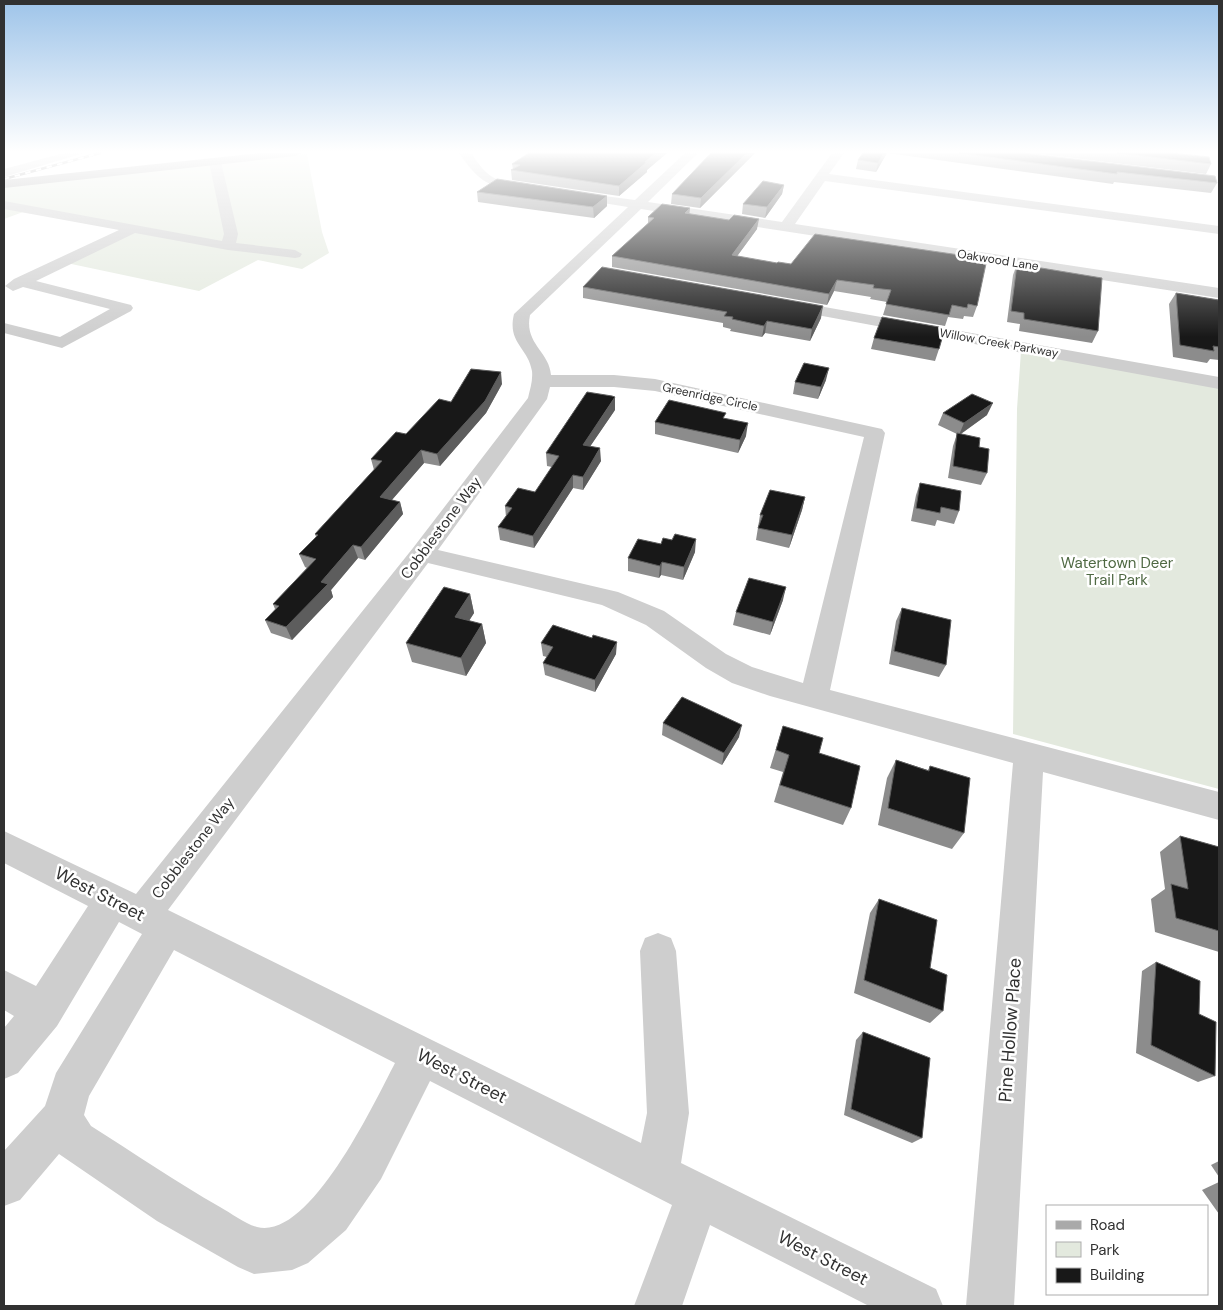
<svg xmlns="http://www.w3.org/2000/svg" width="1223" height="1310" font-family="'DM Sans',sans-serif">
  <rect width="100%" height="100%" fill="#fff"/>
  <path fill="#e3e9de" d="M307 154 322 232 329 253 302 269 258 260 199 291 62 262 128 231 23 212 4 219V186L104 173Z
    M1021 351 1219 387V789L1013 734 1017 409Z"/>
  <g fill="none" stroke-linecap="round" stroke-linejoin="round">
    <path fill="#cecece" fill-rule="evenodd" d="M64 153H84L4 177V169Z
      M459 153H471C478 163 485 174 496 179 507 183 526 179 534 188L528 192C489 186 482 186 459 153Z
      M685 153H698L648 202 782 222 832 153H844L829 174 1219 226V234L825 181 795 224 1219 288V298L641 209 530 315C524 344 549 351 551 375H614L655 379 882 429 885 433 830 690 1219 792V820L1043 772 1014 1306H966L1013 763 770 696 732 683 706 668 646 625 602 605 428 563 168 910 641 1143 647 1113 640 951 645 938 658 933 671 938 676 951 689 1113 681 1163 936 1289 943 1306H869L710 1225 682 1306H634L672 1205 430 1081 381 1179 346 1230 308 1263 292 1270 254 1274 238 1267 157 1221 59 1154 20 1200 4 1206V1151L45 1106 56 1073 142 934 119 922 57 1026 18 1073 4 1079V1028L14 1016 4 1010V970L36 986 88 906 4 863V831L136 894 413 548 528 398C530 389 533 381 532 371 528 347 507 343 514 314L628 207 566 197 565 194 566 191 635 200ZM550 387H614L655 391 864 437 803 683 752 667 726 654 664 611 618 592 438 550 547 399ZM174 950 395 1063C375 1101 310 1241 257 1227 245 1224 231 1213 220 1207 176 1182 134 1153 91 1126L84 1115 89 1096Z
      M215 158 221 162 238 234 236 243 295 250 302 254 300 257 295 258 228 250 135 233 36 281 131 305 133 308 131 311 62 348 4 333V323L60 337 110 309 23 287 13 291 5 286 14 279 119 230 4 209V201L222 241 224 234 209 162Z
      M785 300 1219 377V389L779 308 777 305Z"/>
    <path fill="#a9a9a9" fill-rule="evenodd" d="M261 153H302L296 156 4 188V180Z"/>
    <defs>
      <path id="rail" d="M4 179 100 153"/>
    </defs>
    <use href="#rail" stroke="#868686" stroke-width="2.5"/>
    <use href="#rail" stroke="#fff" stroke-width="2" stroke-dasharray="5.5" stroke-linecap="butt"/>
  </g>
  <path fill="#8c8c8c" d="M529 153H667L647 170V172L619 196 512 180 511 170 513 169 512 164Z
    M711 153H755L700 208 671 204 672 194Z
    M863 153H1024L1217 183 1211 193 1114 182 1113 184 887 153 876 172 856 169 858 160Z
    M1032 153H1172L1211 164 1206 174Z
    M784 185 782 194 765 218 742 214 743 204Z
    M477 192 607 196V206L594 218 478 202Z
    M690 214 757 229 737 256 977 306 973 317 964 316 963 319 948 317 945 326 883 315 887 302 870 299 871 297 834 291 827 305 612 267V256L648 224V217Z
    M1017 264 1098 331 1092 343 1019 331 1020 324 1007 322 1013 275Z
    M583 287 821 318 810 341 765 333 762 337 730 331 731 329 723 327V323L583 298Z
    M1176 293 1219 300V360L1210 359 1207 363 1173 357 1169 304Z
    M874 338 939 349 935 361 871 349Z
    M826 380 818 399 793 394 795 382Z
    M502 384 486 413 440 466 424 463 392 500 400 502 403 514 365 560 358 558 331 590 333 597 292 640 271 633 265 620 275 609 273 604 307 568 305 567 299 554 316 537 315 534 374 470 371 459 451 402Z
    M615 410 590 446 601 461 583 490 573 488 534 548 500 540 498 527 506 517 505 506 535 492 552 467 547 466 546 453Z
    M943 413 987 415 961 434 979 447 987 473 981 485 948 478 953 446 957 434 938 425Z
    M655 422 746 436 738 453 655 434Z
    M920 483 959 511 954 524 937 520 935 526 911 521 916 495Z
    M805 497 802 510 789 548 756 540 760 515Z
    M695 552 683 580 661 575 659 578 628 571V558Z
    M470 594 474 613 469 621 482 624 486 643 466 676 412 662 406 643Z
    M783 600 770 635 733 625 736 612Z
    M902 608 946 665 939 677 889 664 896 621Z
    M541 643 616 654 595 692 545 675 543 663 547 657 543 656Z
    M663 723 739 737 722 765 662 735Z
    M783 726 819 753 851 808 843 825 774 802 783 772 770 768Z
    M896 760 928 770 930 766 964 833 952 849 878 825 887 778Z
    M1180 836 1219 847V952L1155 932 1151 899 1165 889 1160 852Z
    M879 899 930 968 943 1011 930 1023 854 993 870 913Z
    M1156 962 1199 1014 1215 1076 1198 1082 1136 1053 1142 971Z
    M863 1032 922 1138 912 1143 844 1115 856 1040Z
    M1219 1161V1177L1211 1165Z
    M1219 1182V1214L1202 1190Z"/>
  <path fill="#5d5d5d" d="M656 153H667L647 170V172L619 196V186L645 162Z
    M747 153H755L700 208 701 198Z
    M884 153H887L876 172 878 163Z
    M784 185 782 194 765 218 767 207Z
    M607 196V206L594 218 593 207Z
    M690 208 689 218 685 213Z
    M759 219 757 229 730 266 732 255Z
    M837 280 834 291 827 305 829 294Z
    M823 306 821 318 810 341 812 329Z
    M767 321 765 333 762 337 764 326Z
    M829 368 826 380 818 399 821 387Z
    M501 372 502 384 486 413 440 466 437 454Z
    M615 397V410L583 457V445Z
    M993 403 987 415 959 435 964 423Z
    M748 423 746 436 738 453 740 440Z
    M600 448 601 461 583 490V477Z
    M421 450 424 463 383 510 380 497Z
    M573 475V488L534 548 533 536Z
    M805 497 802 510 789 548 792 535Z
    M400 502 403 514 365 560 361 547Z
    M696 539 695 552 683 580 684 567Z
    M353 545 358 558 331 590 333 597 292 640 286 627 321 582Z
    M662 562 661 575 659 578 660 566Z
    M786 587 783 600 770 635 773 622Z
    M470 594 474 613 459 636 455 617Z
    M482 624 486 643 466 676 461 658Z
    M617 642 616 654 595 692V680Z
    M742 725 739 737 722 765 724 753Z"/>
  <path fill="#181818" stroke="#5d5d5d" d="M529 153H656L645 162H647L619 186 511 170 520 165 512 164Z
    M711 153H747L701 198 672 194Z
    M863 153H884L878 163 858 160Z
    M959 153H1024L1215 176 1217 183 1117 172V174Z
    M1117 153H1172L1209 157 1211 164Z
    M497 179 607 196 593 207 477 192Z
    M763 181 784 185 767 207 743 204Z
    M662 204 690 208 685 213 729 220 734 215 759 219 732 255 777 263 778 262 791 264 815 234 987 259 977 306 968 304 967 308 952 305 949 315 886 304 891 290 873 288 874 285 837 280 829 294 612 256 654 218 648 217Z
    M1017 264 1102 278 1098 331 1024 319V313L1011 311Z
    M602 267 823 306 812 329 767 321 764 326 732 319 733 317 724 316 727 312 583 287Z
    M1176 293 1219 300V347L1213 346 1214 351 1180 345Z
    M882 317 945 328 939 349 874 338Z
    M804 363 829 368 821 387 795 382Z
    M471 369 501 372 485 401 437 454 421 450 380 497 400 502 361 547 353 545 321 582 328 584 286 627 265 620 279 606 273 604 316 559 299 554 318 535 315 534 382 461 371 459 396 432 406 434 439 399 451 402Z
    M587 392 612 396 615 397 583 445 600 448 583 477 573 475 533 536 498 527 512 508 505 506 518 488 535 492 559 456 546 453Z
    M972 394 993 403 964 423 943 413Z
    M669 400 726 413 723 418 748 423 740 440 655 422Z
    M957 433 980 438 979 447 989 449 987 473 953 466Z
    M920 483 961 491 959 511 941 507 940 513 916 508Z
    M770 490 805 497 792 535 758 528 763 515H760Z
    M675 534 696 539 684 567 662 562 660 566 628 558 638 539 661 544 663 538 672 540Z
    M749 578 786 587 773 622 736 612Z
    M444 587 470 594 455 617 482 624 461 658 406 643Z
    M902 608 951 620 946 665 894 651Z
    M553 625 592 638 593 635 617 642 595 680 543 663 553 647 541 643Z
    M682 697 742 725 724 753 663 723Z
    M783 726 823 738 819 753 860 766 851 808 780 785 789 755 776 750Z
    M896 760 929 771 930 766 970 778 964 833 888 808Z
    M1180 836 1219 847V931L1176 918 1171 884 1188 889Z
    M879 899 937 920 930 968 947 975 943 1011 864 980Z
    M1156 962 1200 981 1199 1014 1216 1022 1215 1076 1151 1045Z
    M863 1032 930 1058 922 1138 851 1109Z"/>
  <linearGradient id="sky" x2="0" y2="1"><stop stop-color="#9ec4e9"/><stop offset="0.45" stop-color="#fff"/><stop offset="1" stop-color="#fff" stop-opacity="0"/></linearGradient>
  <rect width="1223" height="337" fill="url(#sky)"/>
  <g text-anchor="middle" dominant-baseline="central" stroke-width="5" stroke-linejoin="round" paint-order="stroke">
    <g font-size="12" fill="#313131" stroke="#fff">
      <text transform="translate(998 260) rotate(9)">Oakwood Lane</text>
      <text transform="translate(999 343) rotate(10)">Willow Creek Parkway</text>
      <text transform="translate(710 397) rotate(12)">Greenridge Circle</text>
    </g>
    <g font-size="15" fill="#313131" stroke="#fff">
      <text transform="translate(441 528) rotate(-53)">Cobblestone Way</text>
      <text transform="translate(193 848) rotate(-52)">Cobblestone Way</text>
    </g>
    <g font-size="15" fill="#4f6943" stroke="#fff">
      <text x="1117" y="563">Watertown Deer<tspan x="1117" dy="17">Trail Park</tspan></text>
    </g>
    <g font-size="18" fill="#313131" stroke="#fff">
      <text transform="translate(100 894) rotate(27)">West Street</text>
      <text transform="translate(1010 1030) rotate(-86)">Pine Hollow Place</text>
      <text transform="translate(462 1076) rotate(27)">West Street</text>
      <text transform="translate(823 1258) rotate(27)">West Street</text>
    </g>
  </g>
  <rect width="1223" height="1310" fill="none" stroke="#313131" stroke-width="10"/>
  <rect x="1046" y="1205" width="162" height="90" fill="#ffffff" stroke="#adadad"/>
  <rect x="1056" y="1221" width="25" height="8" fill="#a9a9a9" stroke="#adadad"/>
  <text x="1090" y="1230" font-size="15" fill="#313131">Road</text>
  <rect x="1056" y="1242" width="25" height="15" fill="#e3e9de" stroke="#adadad"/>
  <text x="1090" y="1255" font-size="15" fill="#313131">Park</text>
  <rect x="1056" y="1268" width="25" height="15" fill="#181818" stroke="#adadad"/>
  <text x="1090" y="1280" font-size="15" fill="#313131">Building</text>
</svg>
